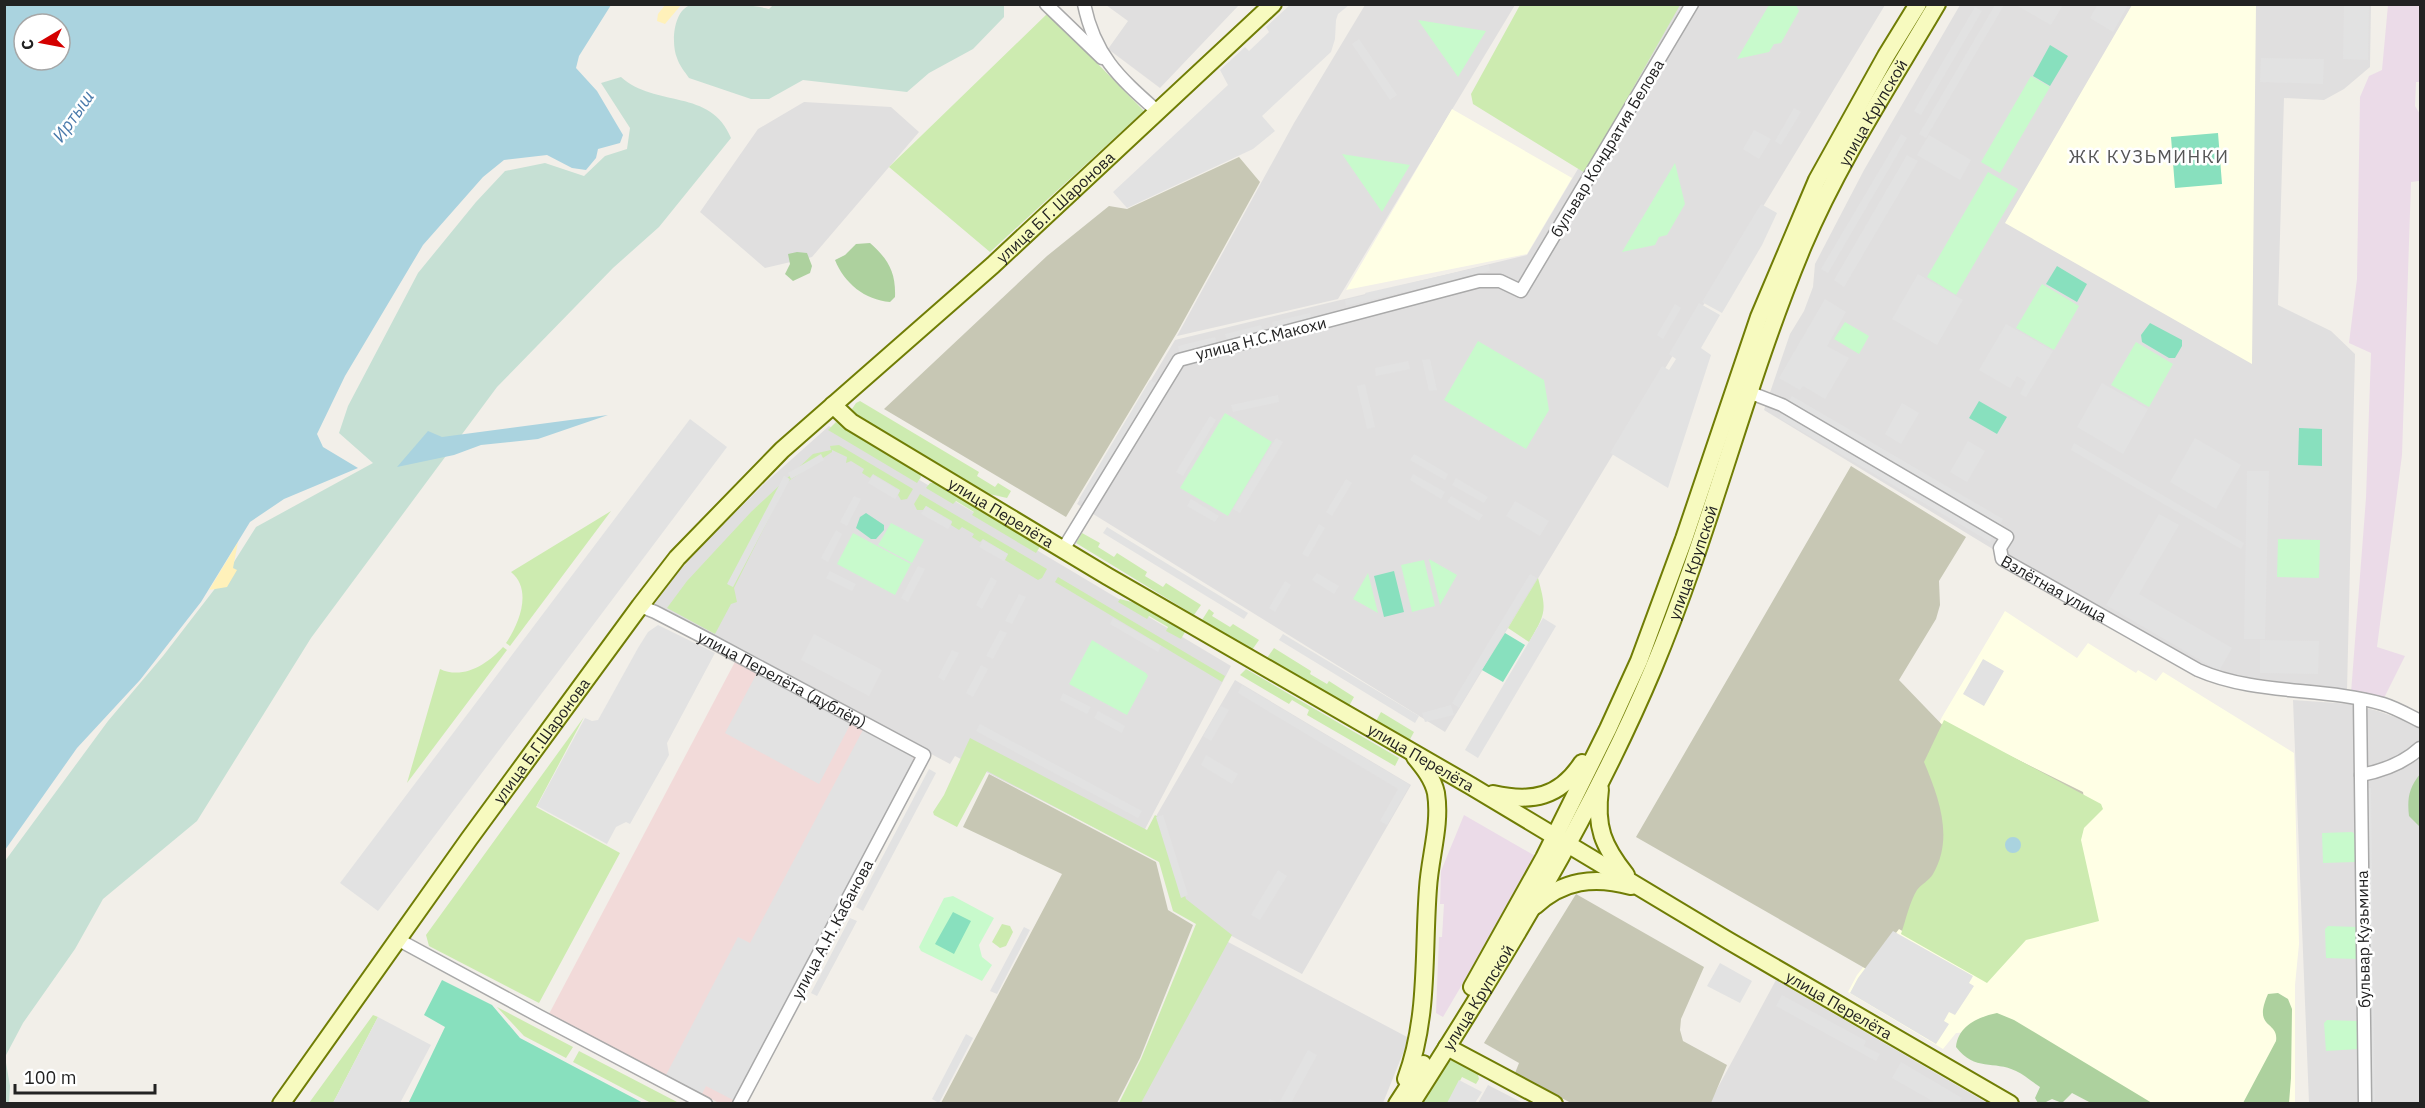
<svg xmlns="http://www.w3.org/2000/svg" width="2425" height="1108" font-family="'IBM Plex Sans',sans-serif">
  <rect width="100%" height="100%" fill="#f2efe9"/>
  <path fill="#e0dfdf" d="M1106 5H1239L1160 88 1108 49 1128 21Z
    M1365 5H1515L1338 299 1177 336 1294 123Z
    M1675 5H1885L1445 732 1077 504 1175 340 1527 255Z
    M1960 5H2371L2370 67 2344 89 2324 100 2284 98 2278 305 2331 331 2355 354 2347 691 2211 672 2151 636 2019 565 1764 410 1790 334 1804 311 1813 287 1815 264 1864 170Z
    M804 102 891 107 919 132 812 257 765 268 700 212 758 129Z
    M829 426 1231 666 1135 848 955 756 950 764 653 606 679 571 706 542 765 483Z
    M1235 680 1411 785 1302 974 1217 928 1180 898 1155 818Z
    M2293 700 2351 704 2378 711 2420 726V1103H2309Z
    M1213 934 1409 1038 1383 1103 1124 1104Z
    M1776 980 1987 1103 1709 1104Z
    M1488 1085 1523 1103H1478Z"/>
  <path fill="#f2dad9" d="M737 658 915 756V760L734 1103H719L549 1014Z"/>
  <path fill="#ebdbe8" d="M2388 5H2420V82H2416L2415 106 2420 114V161L2419 181 2411 182 2402 455 2377 647 2405 656 2382 702 2351 693 2366 498 2371 353 2349 343 2357 279 2360 97 2369 76 2382 70Z
    M1464 815 1537 857 1443 1017 1436 1013 1439 937H1442L1444 904H1440L1441 871Z"/>
  <path fill="#ffffe5" d="M2132 5H2256L2252 364 2005 223Z
    M1452 109 1572 178 1527 254 1346 290Z
    M2005 611 2077 658 2088 643 2136 673 2138 670 2156 681 2163 672 2294 753 2299 944 2295 985V1103H2098L1969 1032 1956 1033 1943 1049 1848 992 1857 975 1877 950 1919 765 1942 717Z"/>
  <path fill="#c7c7b4" d="M1239 157 1260 182 1178 331 1066 517 884 409 1047 256 1109 206 1127 209Z
    M1851 466 1966 537 1939 581 1940 605 1936 619 1899 680 1952 735 1956 729 2083 792 2086 814 1975 975 1899 929 1868 970 1636 837Z
    M989 774 1156 862 1168 910 1193 925 1140 1058 1117 1103H941L1062 874 963 827Z
    M1576 894 1704 967 1681 1019 1680 1030 1683 1041 1727 1065 1711 1103H1571L1515 1073 1519 1063 1484 1043Z"/>
  <path fill="#cdebb0" d="M1520 5H1680L1585 173 1473 104 1471 94Z
    M1048 13 1144 111 990 252 889 167Z
    M860 401 979 472 977 476 995 487 998 483 1011 491 1007 498 985 493 854 414 852 409 856 403Z
    M836 422 919 473 921 477 917 483 828 430Z
    M839 445 913 489 907 499 901 500 898 495 900 490 873 474 870 478 862 473 864 469 851 461 846 463 847 457 832 450V452L787 482 734 588 737 602 731 604 715 634 667 608 687 581 751 512 813 454 831 450 830 446Z
    M930 483H936L1041 545 1036 553 972 515 974 512 956 501 953 504 926 488Z
    M920 494 1047 569 1042 578 1038 580 1005 560 1008 554 983 539 980 542 972 537 974 534 962 527 959 530 951 525 952 521 926 506 923 510H917L914 504Z
    M611 511 510 646 506 643C519 624 533 590 511 572Z
    M1082 533 1100 543 1098 547 1114 557 1117 553 1147 572 1145 576 1163 587 1166 583 1201 605 1194 615 1076 543Z
    M1058 577 1225 676 1222 682 1055 582Z
    M1538 578C1547 611 1546 613 1529 642L1508 628Z
    M1120 599 1139 604 1185 632 1181 639 1166 631 1168 627 1149 616 1147 619 1118 602Z
    M1209 609 1214 613 1212 616 1230 627 1233 624 1259 640 1252 650 1202 620Z
    M503 647 507 650 407 783 440 669C463 680 488 664 503 647Z
    M1274 648 1311 671 1310 674 1327 684 1329 681 1354 697 1348 708 1267 658Z
    M1246 669 1399 758 1395 766 1307 715 1309 710 1292 700 1289 704 1240 675Z
    M1381 712 1414 732 1408 743 1375 723Z
    M584 717 536 807 620 853 539 1003 429 946 426 935Z
    M1944 720 2101 804 2103 809 2084 828 2081 840 2099 921 2026 940 1987 983 1901 934C1906 920 1909 903 1917 890 1921 884 1929 881 1933 874 1954 838 1939 798 1924 762Z
    M970 738 1147 830 1155 815 1162 820 1186 899 1232 935 1141 1103H1119L1141 1059 1196 924 1173 911 1159 862 987 771 957 827 934 815 933 812 944 795Z
    M1002 924 1010 926 1013 932 1006 946 1000 948 992 942Z
    M497 1007 573 1047 566 1058 524 1036Z
    M373 1015 378 1017 333 1103H309Z
    M579 1051 677 1102 678 1103H651L573 1062Z
    M1454 1060 1477 1071 1479 1079 1476 1084 1462 1077 1448 1103 1422 1104 1448 1062Z"/>
  <path fill="#add19e" d="M870 243C888 259 896 272 895 297L890 302C865 300 844 283 835 260L845 255 856 244Z
    M797 252 807 253 812 266 810 273 793 281 785 274 790 264 788 254Z
    M2420 774V827L2409 816C2407 798 2409 788 2420 774Z
    M2278 993 2288 999 2292 1009 2291 1078 2289 1103H2243L2276 1041C2279 1020 2252 1030 2268 994Z
    M1997 1013 2014 1020 2152 1103H2091L2072 1093 2062 1103 2052 1099 2044 1103H2038L2035 1098 2040 1087C2032 1082 2025 1075 2016 1071 1994 1060 1975 1072 1956 1047 1958 1026 1978 1017 1997 1013Z"/>
  <path fill="#c6e0d4" d="M774 4 1004 5V17L973 49 929 73 907 92 803 80 769 99H751L689 78C685 72 679 65 677 58 671 44 673 10 691 5 703 1 757 5 769 9Z
    M621 77C655 108 711 88 731 138L659 227 613 268 497 387 311 638 197 821 103 899 75 949 23 1023 5 1057 10 1086 9 1103 5 1104V861L108 721 163 656 227 573 256 527 373 463 339 433 348 406 418 273 476 202 505 171 545 163 584 176 605 156 627 149 630 128 601 83Z"/>
  <path fill="#fff1ba" d="M665 5H681L665 24 657 21 658 14Z
    M238 542 233 568 237 570 227 587 209 590Z"/>
  <path fill="#c8facc" d="M1769 5H1796L1799 11 1781 43 1774 44 1769 52 1737 59Z
    M1418 20 1486 31 1458 77Z
    M2031 76 2050 87 2000 173 1981 162Z
    M1342 154 1410 165 1382 212Z
    M1675 163 1685 204 1667 235 1659 237 1655 245 1622 252Z
    M1988 172 2018 189 1956 295 1927 277Z
    M2042 284 2079 306 2054 350 2016 328Z
    M1845 322 1869 336 1859 354 1834 339Z
    M1478 341 1544 380 1549 410 1526 449 1444 400Z
    M2136 342 2173 364 2149 407 2111 385Z
    M1225 413 1272 442 1228 516 1180 488Z
    M891 523 924 540 912 563 878 545Z
    M853 533 911 564 895 595 837 564Z
    M2278 539 2320 540 2319 578 2277 577Z
    M1429 559 1457 575 1440 605Z
    M1424 560 1435 606 1412 612 1401 565Z
    M1368 573 1378 613 1353 599Z
    M1092 640 1146 673 1148 676 1127 715 1069 684Z
    M2352 832 2355 834V862L2323 863 2322 833Z
    M953 896 994 918 979 945 982 957 992 965 982 981 921 951 919 947 944 898Z
    M2328 926 2356 927V959L2326 958 2325 929Z
    M2327 1020 2358 1021 2359 1049 2326 1051 2324 1023Z"/>
  <path fill="#88e0be" d="M2050 45 2068 56 2050 86 2033 76Z
    M2218 133 2222 184 2175 188 2171 137Z
    M2057 266 2087 284 2077 302 2046 284Z
    M2150 323 2182 340V346L2175 358H2169L2142 342 2141 335Z
    M1979 401 2007 417 1997 434 1969 418Z
    M2299 428 2322 429V466L2298 465Z
    M866 513 884 525V530L876 539H871L856 528 860 517Z
    M1394 571 1404 612 1384 617 1374 576Z
    M1505 633 1525 645 1503 682 1482 670Z
    M953 912 971 921 954 954 935 944Z
    M442 980 492 1005 520 1038 643 1103 408 1104 445 1027 424 1015Z"/>
  <path fill="#e2e2e2" d="M1291 4 1349 5 1338 14 1336 20 1335 39 1331 52 1262 116 1275 131 1253 149 1127 208 1113 192 1228 85 1220 70 1245 47 1249 51 1269 32 1266 27Z
    M2061 4 2063 5 2051 25 2016 5Z
    M2098 4 2128 5 2113 32 2090 18Z
    M1995 5H2004L1926 138 1919 134Z
    M2344 5H2369L2368 60 2343 59Z
    M1975 7 1982 11 1921 115 1914 111Z
    M1359 39 1397 95 1390 100 1352 44Z
    M2261 58 2324 59 2323 84 2260 82Z
    M1794 108 1801 112 1781 145 1775 141Z
    M1754 130 1771 139 1759 159 1743 149Z
    M1901 134 1907 138 1828 273 1821 269Z
    M1929 135 1971 160 1960 180 1917 155Z
    M1907 155 1918 161 1844 287 1834 280Z
    M1761 204 1777 213 1762 245 1722 313 1702 302Z
    M1489 265 1490 271 1346 306 1345 300 1366 295 1365 293Z
    M1918 274 1963 300 1937 345 1892 319Z
    M1825 299 1846 312 1827 346 1849 358 1825 399 1803 386 1800 390 1779 378Z
    M1699 303 1720 315 1701 348 1711 355 1668 488 1610 453 1662 366 1669 370 1676 359 1669 354Z
    M1675 304 1681 308 1663 339 1657 335Z
    M1310 313 1312 320 1274 330 1272 322Z
    M2006 324 2053 351 2026 397 2020 394 2026 382 2017 376 2010 388 1979 370Z
    M1261 325 1263 332 1227 341 1225 334Z
    M1215 337 1217 344 1180 354 1178 346Z
    M1430 359 1437 390 1429 391 1422 360Z
    M1408 361 1410 369 1376 376 1375 368Z
    M1150 380 1157 384 1085 503 1079 499Z
    M2102 383 2148 409 2123 454 2077 427Z
    M1365 384 1375 427 1367 429 1357 386Z
    M1278 395 1279 402 1233 412 1231 405Z
    M1792 396 2003 519 1990 542 1779 418Z
    M1902 403 1919 413 1901 444 1885 434Z
    M1210 416 1216 420 1183 476 1176 472Z
    M690 419 727 447 378 911 340 883Z
    M1276 438 1283 442 1240 513 1233 509Z
    M2195 438 2241 465 2216 509 2170 482Z
    M1968 441 1985 451 1967 482 1950 472Z
    M2074 443 2244 543 2241 549 2071 450Z
    M821 454 824 460 791 479 788 473Z
    M1414 454 1448 474 1445 480 1410 460Z
    M2247 471H2269L2265 639H2244Z
    M1413 474 1445 492 1441 499 1410 480Z
    M873 475 900 491 895 499 868 483Z
    M784 476 790 479 733 587 727 584Z
    M1456 478 1488 497 1484 503 1452 485Z
    M1346 479 1352 483 1332 516 1326 512Z
    M854 496 861 499 847 526 840 522Z
    M1451 496 1483 515 1479 521 1447 502Z
    M1191 499 1219 516 1215 522 1187 506Z
    M1515 501 1549 521 1540 536 1506 516Z
    M926 506 952 522 948 529 921 514Z
    M2159 514 2179 525 2139 594 2232 648 2219 671 2106 605Z
    M1319 524 1325 528 1308 557 1302 554Z
    M1107 527 1248 613 1244 619 1103 533Z
    M836 530 842 534 828 562 821 558Z
    M983 540 1008 554 1004 561 979 547Z
    M918 566 925 569 908 602 901 598Z
    M830 571 856 584 852 591 826 578Z
    M1317 573 1339 586 1334 594 1312 580Z
    M1530 574 1537 578 1459 708 1452 703Z
    M991 577 997 581 982 609 976 605Z
    M1285 581 1291 585 1275 612 1269 608Z
    M1019 594 1026 597 1012 624 1005 621Z
    M1113 618 1161 646 1158 652 1110 624Z
    M1543 618 1556 626 1478 758 1465 750Z
    M658 625 715 653 667 743 669 755 630 824 626 822 616 827 607 844 537 806 585 718 592 721 598 720 638 648 648 632Z
    M1000 630 1007 633 993 659 986 656Z
    M814 634 882 670 869 696 801 660Z
    M1283 634 1419 716 1415 723 1279 640Z
    M2260 640 2319 641 2318 674 2260 673Z
    M952 650 959 653 944 681 938 677Z
    M1983 659 2004 671 1984 706 1963 694Z
    M981 665 988 669 973 697 966 693Z
    M757 673 851 723 819 784 725 733Z
    M1242 685 1410 785 1387 825 1380 821 1398 789 1238 693Z
    M1063 693 1091 707 1087 714 1060 700Z
    M1451 705 1454 715 1425 722 1422 713Z
    M1221 706 1229 710 1211 741 1203 736Z
    M1098 711 1125 726 1122 733 1094 718Z
    M980 724 1142 811 1138 818 976 731Z
    M864 728 911 753 914 760 735 1101 706 1086 702 1094 666 1075 738 937 750 943Z
    M1206 755 1238 774 1232 784 1201 765Z
    M929 769 936 773 863 911 856 907Z
    M2364 788H2371L2373 959H2366Z
    M1163 815 1188 895 1181 898 1156 817Z
    M1278 870 1287 876 1260 920 1251 915Z
    M850 918 857 921 817 996 811 993Z
    M1024 927 1030 930 997 994 990 991Z
    M1893 931 1973 976 1969 983 1974 986 1955 1015 1949 1012 1944 1021 1949 1024 1936 1044 1850 993 1858 978Z
    M1720 963 1752 981 1740 1003 1707 986Z
    M2366 966H2373L2375 1103H2367Z
    M1782 995 1866 1041 1864 1046 1880 1054 1876 1061 1776 1006Z
    M378 1017 431 1045 400 1103H333Z
    M966 1034 973 1038 939 1103 932 1099Z
    M1308 1050 1317 1055 1291 1103H1268L1270 1099 1279 1103Z
    M1901 1062 1962 1098 1959 1103H1936L1892 1078Z
    M1459 1080 1482 1092 1475 1103H1447Z"/>
  <path fill="#aad3df" fill-rule="evenodd" d="M5 4 611 5 579 56 576 68 597 91 623 135 620 143 598 149 596 158 586 170 572 168 547 155 504 160 483 177 423 245 345 376 317 434 323 447 358 468 284 499 250 522 201 602 140 680 77 748 5 850ZM24 24H60V60H24Z
    M608 415 538 439 481 445 454 455 397 467 428 431 442 437Z
    M2005 845a8 8 0 1 1 16 0a8 8 0 1 1-16 0Z"/>
  <g fill="none" stroke-linecap="round" stroke-linejoin="round">
    <defs>
      <g id="street">
        <path d="M1046 4 1102 58"/>
        <path d="M1084 4C1095 57 1120 78 1158 112"/>
        <path id="s1" d="M1751 393 1782 405 2007 537 2000 548 2002 559 2198 670C2255 695 2323 687 2383 704 2396 708 2408 715 2420 721"/>
        <path d="M1064 548 1179 360 1479 281H1500L1521 291 1692 4"/>
        <path id="s2" d="M640 606 655 612 709 640 924 755 739 1104"/>
        <path d="M2360 700 2365 1104"/>
        <path d="M2361 775C2382 771 2405 762 2420 748"/>
        <path d="M397 939 539 1016 706 1104"/>
      </g>
      <g id="secondary">
        <path id="s3" d="M833 405 851 422 1107 576 1471 786 1729 941 2010 1104"/>
        <path d="M1600 789C1595 827 1603 846 1626 875"/>
        <path d="M1493 794C1532 803 1560 797 1582 763"/>
        <path d="M1535 906C1563 880 1594 876 1631 886"/>
        <path d="M1472 987 1544 858 1608 729 1639 661 1684 539 1759 317 1817 180 1886 56 1918 4"/>
        <path d="M1447 1047 1554 1104"/>
        <path d="M1406 1079C1429 1017 1423 953 1428 888 1430 856 1441 825 1436 793 1433 779 1424 768 1415 757"/>
        <path id="s4" d="M281 1104 469 839 640 606 677 558 782 450 993 265 1273 4"/>
        <path d="M1397 1104 1423 1064"/>
        <path id="s5" d="M1411 1104C1500 965 1589 821 1653 669 1711 531 1745 384 1803 246 1839 161 1890 84 1937 4"/>
      </g>
    </defs>
    <use href="#street" stroke="#a9a9a9" stroke-width="15"/>
    <use href="#secondary" stroke="#707d05" stroke-width="20"/>
    <use href="#street" stroke="#fff" stroke-width="12"/>
    <use href="#secondary" stroke="#f7fabf" stroke-width="16"/>
  </g>
  <g text-anchor="middle" dominant-baseline="central" stroke-width="5" stroke-linejoin="round" paint-order="stroke">
    <g font-size="16" fill="#222" stroke="#fff">
      <text stroke="none"><textPath href="#s5" startOffset="1098">улица Крупской</textPath></text>
      <text transform="translate(1607 148) rotate(-59)">бульвар Кондратия Белова</text>
      <text stroke="none"><textPath href="#s4" startOffset="1191">улица Б.Г. Шаронова</textPath></text>
      <text transform="translate(1261 338) rotate(-14)">улица Н.С.Макохи</text>
      <text stroke="none"><textPath href="#s3" startOffset="200">улица Перелёта</textPath></text>
      <text stroke="none"><textPath href="#s5" startOffset="612">улица Крупской</textPath></text>
      <text stroke="none"><textPath href="#s1" startOffset="378">Взлётная улица</textPath></text>
      <text stroke="none"><textPath href="#s2" startOffset="160">улица Перелёта (дублёр)</textPath></text>
      <text stroke="none"><textPath href="#s4" startOffset="447">улица Б.Г.Шаронова</textPath></text>
      <text stroke="none"><textPath href="#s3" startOffset="686">улица Перелёта</textPath></text>
      <text transform="translate(832 929) rotate(-62)">улица А.Н. Кабанова</text>
      <text transform="translate(2363 939) rotate(-91)">бульвар Кузьмина</text>
      <text stroke="none"><textPath href="#s5" startOffset="126">улица Крупской</textPath></text>
      <text stroke="none"><textPath href="#s3" startOffset="1172">улица Перелёта</textPath></text>
    </g>
    <g font-size="18" font-style="italic" fill="#4a7aab" stroke="#fff">
      <text transform="translate(73 116) rotate(-55)">Иртыш</text>
    </g>
    <g font-size="18" letter-spacing="1.5" fill="#555" stroke="#fff">
      <text x="2149" y="156">ЖК КУЗЬМИНКИ</text>
    </g>
  </g>
  <rect width="2425" height="1108" fill="none" stroke="#222222" stroke-width="12"/>
  <g transform="translate(42 42) rotate(260)"><circle r="28" fill="#ffffff" stroke="#a7a7a7" stroke-width="1.5"/>
  <path d="M0-4.5L10 22L0 15L-10 22Z" fill="#d40000"/>
  <text y="-9" font-size="16" font-weight="bold" text-anchor="middle" fill="#222222">С</text>
  </g>
  <path d="M15 1084v9h140v-9" fill="none" stroke="#222222" stroke-width="3"/>
  <text x="24" y="1084" font-size="18" fill="#222222" stroke="#ffffff" stroke-width="4.5" paint-order="stroke">100 m</text>
</svg>
